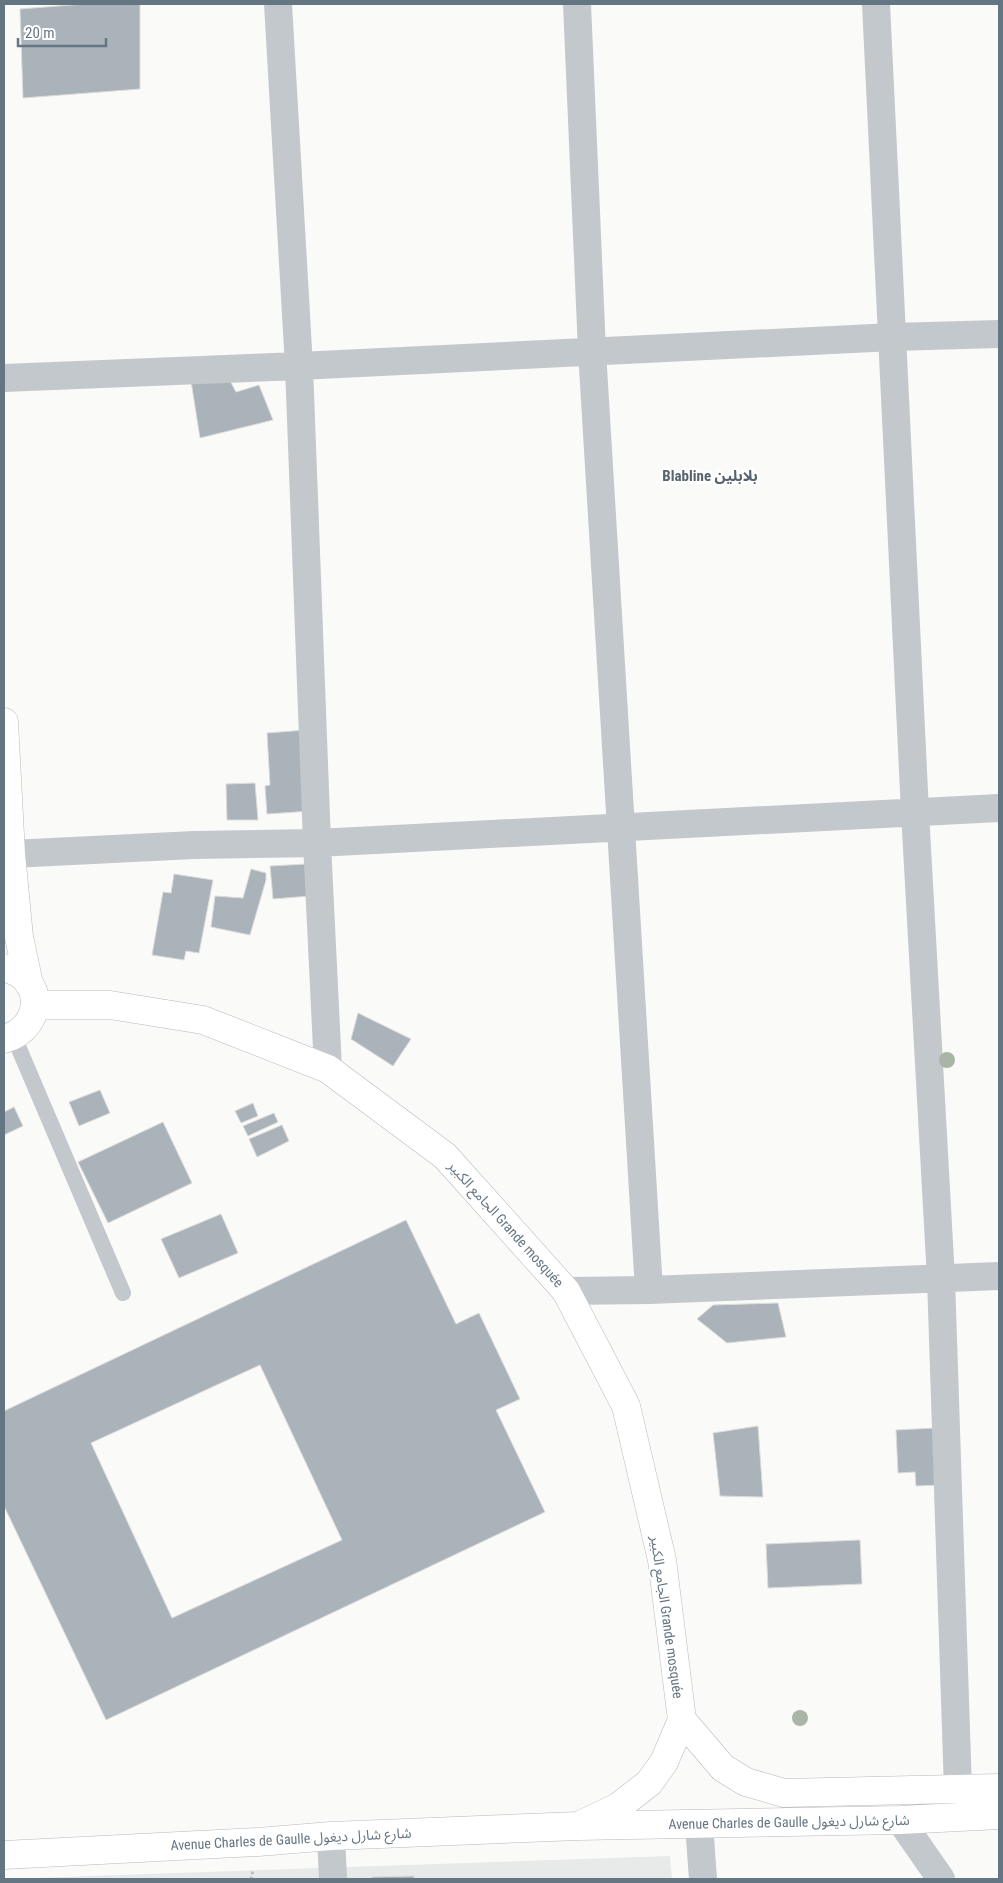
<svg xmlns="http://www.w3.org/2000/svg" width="1003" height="1883" font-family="'Roboto Condensed','Noto Sans Arabic',sans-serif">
  <rect width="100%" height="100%" fill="#fafaf8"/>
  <path fill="#e8e9e9" d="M670 1856 672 1879H4Z"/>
  <path fill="#aab3b9" stroke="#dcdcda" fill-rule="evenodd" d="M84 4H140V89L23 98 20 9Z
    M229 379 236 392 259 385 273 420 200 438 191 381Z
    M306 730 311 811 267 814 265 786 270 785 267 733Z
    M255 783 258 820H227L226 784Z
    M307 864 310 896 273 899 270 866Z
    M251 869 266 873V880L250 935 211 927 215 896 243 898Z
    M174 874 213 880 199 953 186 951 184 960 152 955 163 892 171 893Z
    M358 1013 411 1039 393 1066 351 1039Z
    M100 1090 110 1113 79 1126 69 1102Z
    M253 1103 258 1116 241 1123 235 1111Z
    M14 1107 23 1126 4 1135V1112Z
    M274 1113 278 1122 248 1136 243 1126Z
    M163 1122 192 1183 108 1223 78 1162Z
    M282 1125 289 1141 257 1157 249 1139Z
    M221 1214 238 1253 179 1278 161 1239Z
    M406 1220 456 1324 479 1313 520 1399 496 1410 545 1512 106 1720 4 1506V1411ZM260 1365 342 1540 172 1618 91 1443Z
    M778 1303 786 1337 727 1343 697 1319 713 1305Z
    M758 1426 763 1497 720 1496 713 1433Z
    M936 1428 939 1485 916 1486 915 1472 898 1473 896 1430Z
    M860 1540 862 1584 768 1588 766 1544Z
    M414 1876V1879H372V1877Z"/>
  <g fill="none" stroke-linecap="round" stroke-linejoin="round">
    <defs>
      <path id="primary" d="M4 722 11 854 19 937 29 984
        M4 968C45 975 45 1028 4 1039
        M35 1005H110L203 1020 328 1069 445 1156 566 1291 626 1406 662 1560 682 1720 664 1762 649 1783 618 1807 578 1826
        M682 1720 723 1768 746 1782 784 1793 999 1788
        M4 1855 258 1842 331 1836 578 1826 900 1820 999 1815"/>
    </defs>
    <use href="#primary" stroke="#b5babe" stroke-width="29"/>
    <path stroke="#bbbfc2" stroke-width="3" stroke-dasharray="2.5 2.5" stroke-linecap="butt" d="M251 1879 253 1870"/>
    <path stroke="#c3c8cc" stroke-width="16" d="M14 1037 123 1293"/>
    <path stroke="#c3c8cc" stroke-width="28" d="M278 4 299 366 317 843 328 1069
      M577 4 592 351 649 1290
      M876 4 915 812 941 1279 958 1790
      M4 378 299 366 893 337 999 334
      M11 854 194 845 317 843 999 808
      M566 1291 649 1290 999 1276
      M900 1820 941 1879
      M699 1824 703 1879
      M331 1836 333 1879"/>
    <use href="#primary" stroke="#fff" stroke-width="28"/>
  </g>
  <g fill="#aab4a7">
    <circle cx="947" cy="1060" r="8"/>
    <circle cx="800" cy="1718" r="8"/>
  </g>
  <g text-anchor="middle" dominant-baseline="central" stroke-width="5" stroke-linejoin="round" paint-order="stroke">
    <g font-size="14" fill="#657683" stroke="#fff">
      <text transform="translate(506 1224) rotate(48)">الجامع الكبير Grande mosquée</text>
      <text transform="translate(667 1617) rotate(82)">الجامع الكبير Grande mosquée</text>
      <text transform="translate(789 1822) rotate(-1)">Avenue Charles de Gaulle شارع شارل ديغول</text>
      <text transform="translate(291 1839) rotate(-3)">Avenue Charles de Gaulle شارع شارل ديغول</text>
    </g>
    <g font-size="15" font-weight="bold" fill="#57646e" stroke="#fff">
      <text x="710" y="476">Blabline بلابلين</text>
    </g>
  </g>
  <rect width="1003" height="1883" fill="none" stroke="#657683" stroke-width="10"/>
  <path d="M18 38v8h88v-8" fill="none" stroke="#657683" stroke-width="2.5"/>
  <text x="25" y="38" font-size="15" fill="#657683" stroke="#ffffff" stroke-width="4" paint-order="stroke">20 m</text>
</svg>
